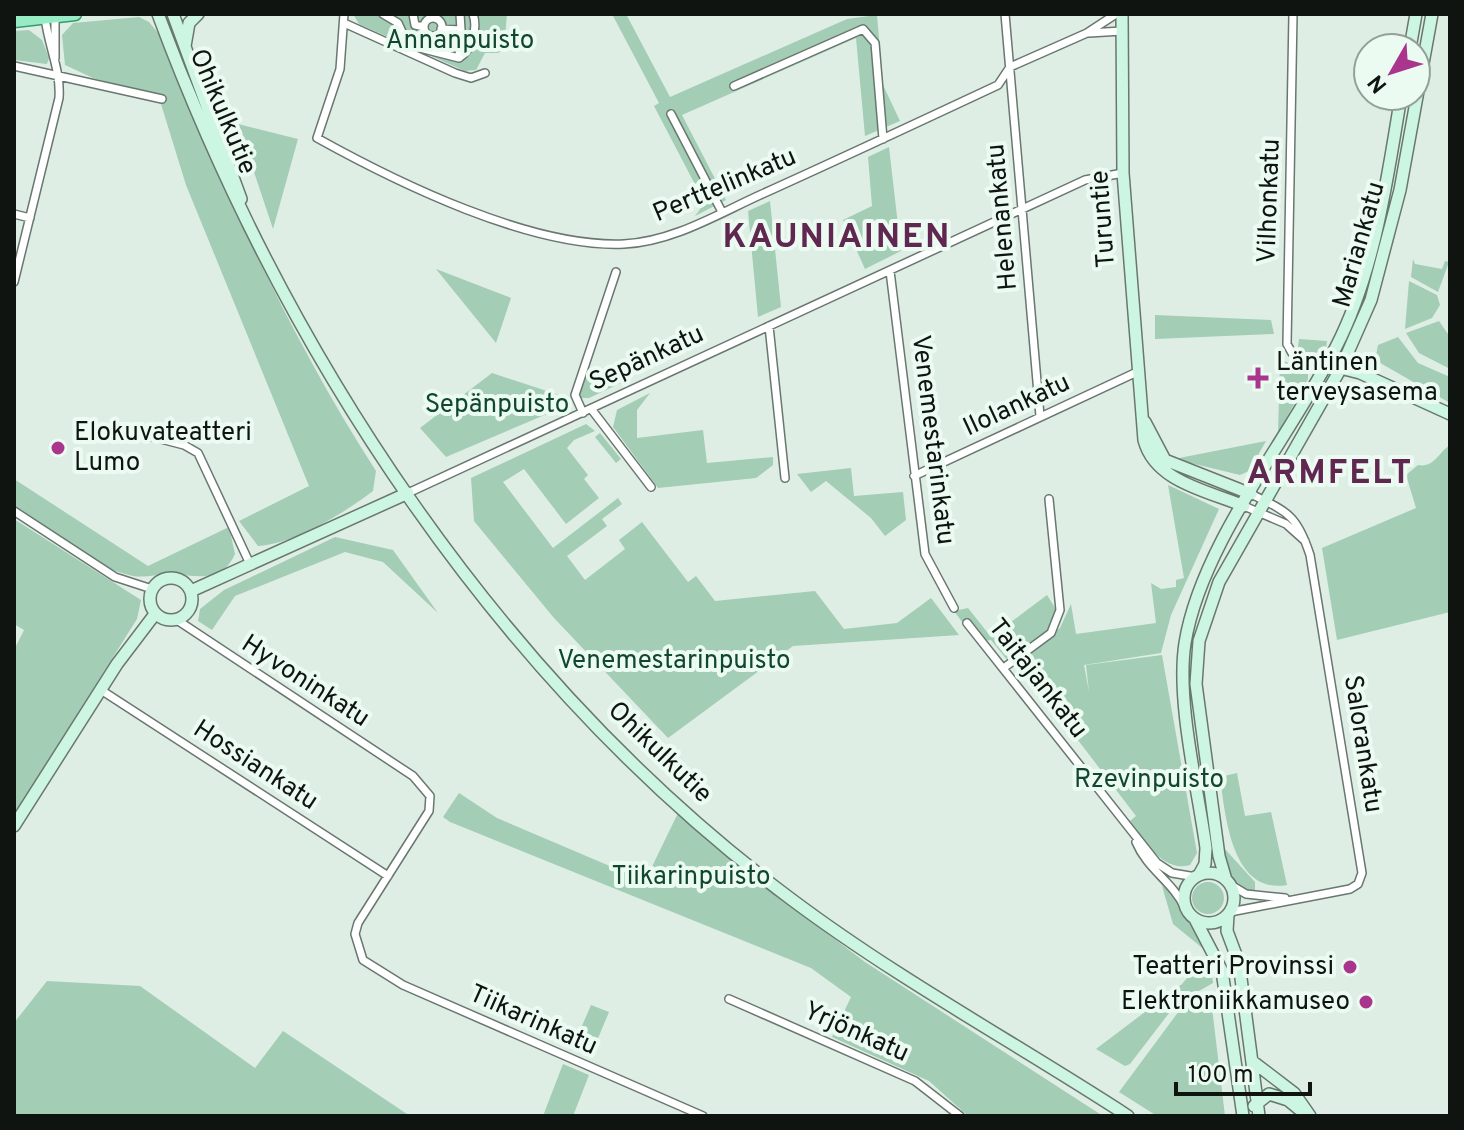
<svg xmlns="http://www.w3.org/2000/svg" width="1464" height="1130" font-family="Overpass,sans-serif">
  <rect width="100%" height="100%" fill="#deeee4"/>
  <path fill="#a3cdb4" d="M353 14H507L504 48 498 53H485L476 70 465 71 359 24Z
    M612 14H626L670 97 847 19 877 15 883 85 900 121 865 136 856 38 682 115 726 200 695 216 703 205 700 194 654 106 659 103Z
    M139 17 149 22 159 34C222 185 287 333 376 471L373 491C342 514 297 543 258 546L239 521 309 486 186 185 161 104 155 95 93 78 65 65 62 35 73 23Z
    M29 30 42 40 49 58 47 64 14 60V31Z
    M238 124 298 139 273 229Z
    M889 147 901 251 865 269 843 220 872 206 868 157Z
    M770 201 781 307 758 317 748 211Z
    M1413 259 1415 264 1442 269 1445 261 1449 262 1438 292 1411 277Z
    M436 269 511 298 496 343Z
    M1409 281 1437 295 1440 305 1432 318 1405 329Z
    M1155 315 1271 320 1274 334 1155 339Z
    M1439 321 1450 337V369L1419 353 1406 333Z
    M1398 337 1418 363 1450 377V403L1375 360 1378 345Z
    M1299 339 1327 341 1326 349 1318 355 1303 353 1298 348Z
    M1280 359 1308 372V379L1278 433Z
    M587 372 621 383 589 398H577Z
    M492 373 568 398 561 408 446 457 420 428Z
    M650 393 637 410V438L703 430 707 463 773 457V465L756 478 658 488 613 427 617 410Z
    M586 424 595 431 574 440 567 448 588 475 584 479 599 498 566 524 524 469 503 482 553 548 618 498 622 504 602 519 607 526 567 556 585 580 625 549 619 540 642 522 688 582 696 576 715 601 815 591 844 629 897 623 931 598 959 635 793 646 668 738 554 618 474 521 471 478Z
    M600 433 621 459 616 463 595 437Z
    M1266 441 1249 471 1240 475 1174 459Z
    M1450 445V612L1337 640 1322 548 1416 508 1406 475 1418 465C1434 468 1438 453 1450 445Z
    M851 468 854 496 903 492 906 520 885 536 871 518 826 481 811 492 797 474Z
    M14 479 148 566 229 527 235 554C221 585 196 575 170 574 157 574 146 578 133 576 90 567 50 530 14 507Z
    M1168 485 1219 509 1171 615 1161 653 1084 665 1089 692 1086 665 1162 655 1197 853 1190 865C1163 873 1144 840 1130 821L1136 816 1019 663 1060 628 1071 604 1076 634 1156 623 1151 583 1161 589 1176 587V580L1184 578Z
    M14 519 141 600 137 619 14 815V650L24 630 14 624Z
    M335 537 393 550 438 613 383 562 345 552 235 596 212 630 198 621 200 609 224 590Z
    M1047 595 1057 611 1050 631 1008 661 991 640 977 642 954 611 968 608 991 637Z
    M1237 773 1245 816 1271 812 1287 885C1231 895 1225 813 1220 777Z
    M459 793 497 818 645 881 678 813 743 870 865 962 1103 1116H968L929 1081 832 1037 851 997 811 968 450 822 443 817Z
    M1223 847 1255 882V892C1230 889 1226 869 1223 847Z
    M1192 898a16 16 0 1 1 32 0a16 16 0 1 1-32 0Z
    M1162 886C1183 898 1197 928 1206 951L1173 924Z
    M1211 968 1213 983 1176 1004 1130 1064 1125 1066 1096 1049 1182 984 1193 971Z
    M47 981 140 986 255 1068 283 1031 410 1116H14V1023Z
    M1210 991 1225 1116H1157L1119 1092 1179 1011Z
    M591 1005 609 1012 591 1055 573 1047Z
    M563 1064 589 1075 573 1116H543Z"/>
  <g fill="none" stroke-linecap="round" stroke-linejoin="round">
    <defs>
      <path id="street" d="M344 14 340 69 317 138C398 183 531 248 624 244 672 242 718 214 760 195 840 159 919 122 998 85L1010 67 1087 33 1116 14
        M383 14 398 23 408 45 459 58C472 50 478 28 473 14
        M413 14 415 25 424 27
        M1005 14 1040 416
        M1293 14 1287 344 1292 353 1325 365
        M55 16V58
        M424 27a9 9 0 1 1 18 0a9 9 0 1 1-18 0Z
        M344 23 455 73 471 78 485 73
        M441 29 461 30 460 14
        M1089 33 1122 31
        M459 58 461 30
        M14 66 162 99
        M734 86 863 29 875 43 883 139
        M671 114 722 212
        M14 214 30 218
        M890 271 925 554 954 608
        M14 282 59 98C61 69 48 46 45 17
        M769 326 785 478
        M592 410 651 487
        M583 413 575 395 616 272
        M119 428 184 445 198 453 250 564
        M914 476 1137 372
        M408 493 1085 180 1123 173
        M1244 506 1286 524 1305 541
        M14 511 115 577 152 589
        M177 620 413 776 430 796 429 811 358 923 355 934 363 960 403 985 703 1116
        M967 623 1157 863 1172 873 1196 877
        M1005 667 1051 633 1060 610 1049 499
        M101 690 388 876
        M1136 842C1147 869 1173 882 1185 908
        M1231 885 1246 894 1285 898
        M1230 912 1350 889 1358 884 1362 873 1310 555C1297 515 1288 512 1251 494
        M729 999 915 1081 960 1116"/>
      <path id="secondary" d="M158 14C285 355 498 680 791 899 899 980 1016 1043 1128 1116
        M173 14 241 199
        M1122 14 1123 173 1144 440C1155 482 1208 491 1244 506
        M185 46 189 23 198 14
        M1410 48 1416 14
        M1336 367 1360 373 1450 414
        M1145 422 1165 460 1251 494
        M150 599a21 21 0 1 1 42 0a21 21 0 1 1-42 0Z
        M191 591 408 493
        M14 826 117 664 155 614
        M1184 898a25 25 0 1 1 50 0a25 25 0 1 1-50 0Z
        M1199 875 1205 864 1206 848C1198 789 1176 701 1185 643 1201 544 1289 438 1336 347 1375 271 1387 180 1401 96
        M1226 880 1219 856 1196 684 1199 641 1219 582 1341 368 1371 300 1400 190 1432 14
        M1228 915 1227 931 1239 963 1259 1116
        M1196 921 1222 971 1243 1116
        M1252 1061 1294 1093 1310 1116
        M1254 1106 1269 1094 1288 1100 1299 1109"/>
      <path id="primary" d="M14 21 75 14"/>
    </defs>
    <use href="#street" stroke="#69776f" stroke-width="10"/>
    <use href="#secondary" stroke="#69776f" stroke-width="14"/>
    <use href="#primary" stroke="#3c996d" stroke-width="15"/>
    <use href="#street" stroke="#fff" stroke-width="7"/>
    <use href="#secondary" stroke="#ccf6e2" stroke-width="11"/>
    <use href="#primary" stroke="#98ecc5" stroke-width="12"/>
  </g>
  <g fill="#aa358d" stroke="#ecfbf2" stroke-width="3">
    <path d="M1254 366h8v8h8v8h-8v8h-8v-8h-8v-8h8z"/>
    <circle cx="58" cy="448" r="8"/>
    <circle cx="1350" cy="967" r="8"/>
    <circle cx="1366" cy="1002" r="8"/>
  </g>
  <g text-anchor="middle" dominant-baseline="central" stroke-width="8" stroke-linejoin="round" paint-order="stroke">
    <g font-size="26" fill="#11472e" stroke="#ecfbf2">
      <text x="460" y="41">Annanpuisto</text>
      <text x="497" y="405">Sepänpuisto</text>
      <text x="674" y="661">Venemestarinpuisto</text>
      <text x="1149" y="780">Rzevinpuisto</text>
      <text x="691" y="877">Tiikarinpuisto</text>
    </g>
    <g font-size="26" fill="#0f1411" stroke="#ecfbf2">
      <text transform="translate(222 112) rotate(67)">Ohikulkutie</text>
      <text transform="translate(725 186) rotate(-23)">Perttelinkatu</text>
      <text transform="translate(1270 201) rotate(-88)">Vilhonkatu</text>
      <text transform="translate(1003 217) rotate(-95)">Helenankatu</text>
      <text transform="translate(1104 219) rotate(-94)">Turuntie</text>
      <text transform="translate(1360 245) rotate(-74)">Mariankatu</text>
      <text transform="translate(647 359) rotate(-25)">Sepänkatu</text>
      <text transform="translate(1017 406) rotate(-25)">Ilolankatu</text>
      <text transform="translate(932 440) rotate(83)">Venemestarinkatu</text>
      <text transform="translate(1037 679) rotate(52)">Taitajankatu</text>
      <text transform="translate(305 682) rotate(33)">Hyvoninkatu</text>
      <text transform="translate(1362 744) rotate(81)">Salorankatu</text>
      <text transform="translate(659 753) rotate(44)">Ohikulkutie</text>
      <text transform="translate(255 766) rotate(33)">Hossiankatu</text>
      <text transform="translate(533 1021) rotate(24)">Tiikarinkatu</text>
      <text transform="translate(856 1033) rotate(24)">Yrjönkatu</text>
    </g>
    <g font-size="26" fill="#0f1411" stroke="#ecfbf2" text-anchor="start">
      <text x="1276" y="363">Läntinen<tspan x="1276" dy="30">terveysasema</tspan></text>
      <text x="74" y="433">Elokuvateatteri<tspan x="74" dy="30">Lumo</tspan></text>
      <text x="1334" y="967" text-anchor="end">Teatteri Provinssi</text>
      <text x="1350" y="1002" text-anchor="end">Elektroniikkamuseo</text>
    </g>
    <g font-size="34" font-weight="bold" letter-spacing="2" fill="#602750" stroke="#ecfbf2">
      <text x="837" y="238">KAUNIAINEN</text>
      <text x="1330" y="474">ARMFELT</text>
    </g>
  </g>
  <rect width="1464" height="1130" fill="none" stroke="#0f1411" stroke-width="32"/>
  <g transform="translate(1392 72) rotate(231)"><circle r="38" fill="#ecfbf2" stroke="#949f98" stroke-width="2"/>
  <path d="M0-6L14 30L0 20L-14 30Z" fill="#aa358d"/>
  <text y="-12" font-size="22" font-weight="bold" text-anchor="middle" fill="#0f1411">N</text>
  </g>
  <path d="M1176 1082v12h134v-12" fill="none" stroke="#0f1411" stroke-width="4"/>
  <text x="1188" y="1082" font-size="24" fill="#0f1411" stroke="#ecfbf2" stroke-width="6" paint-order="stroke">100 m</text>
</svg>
